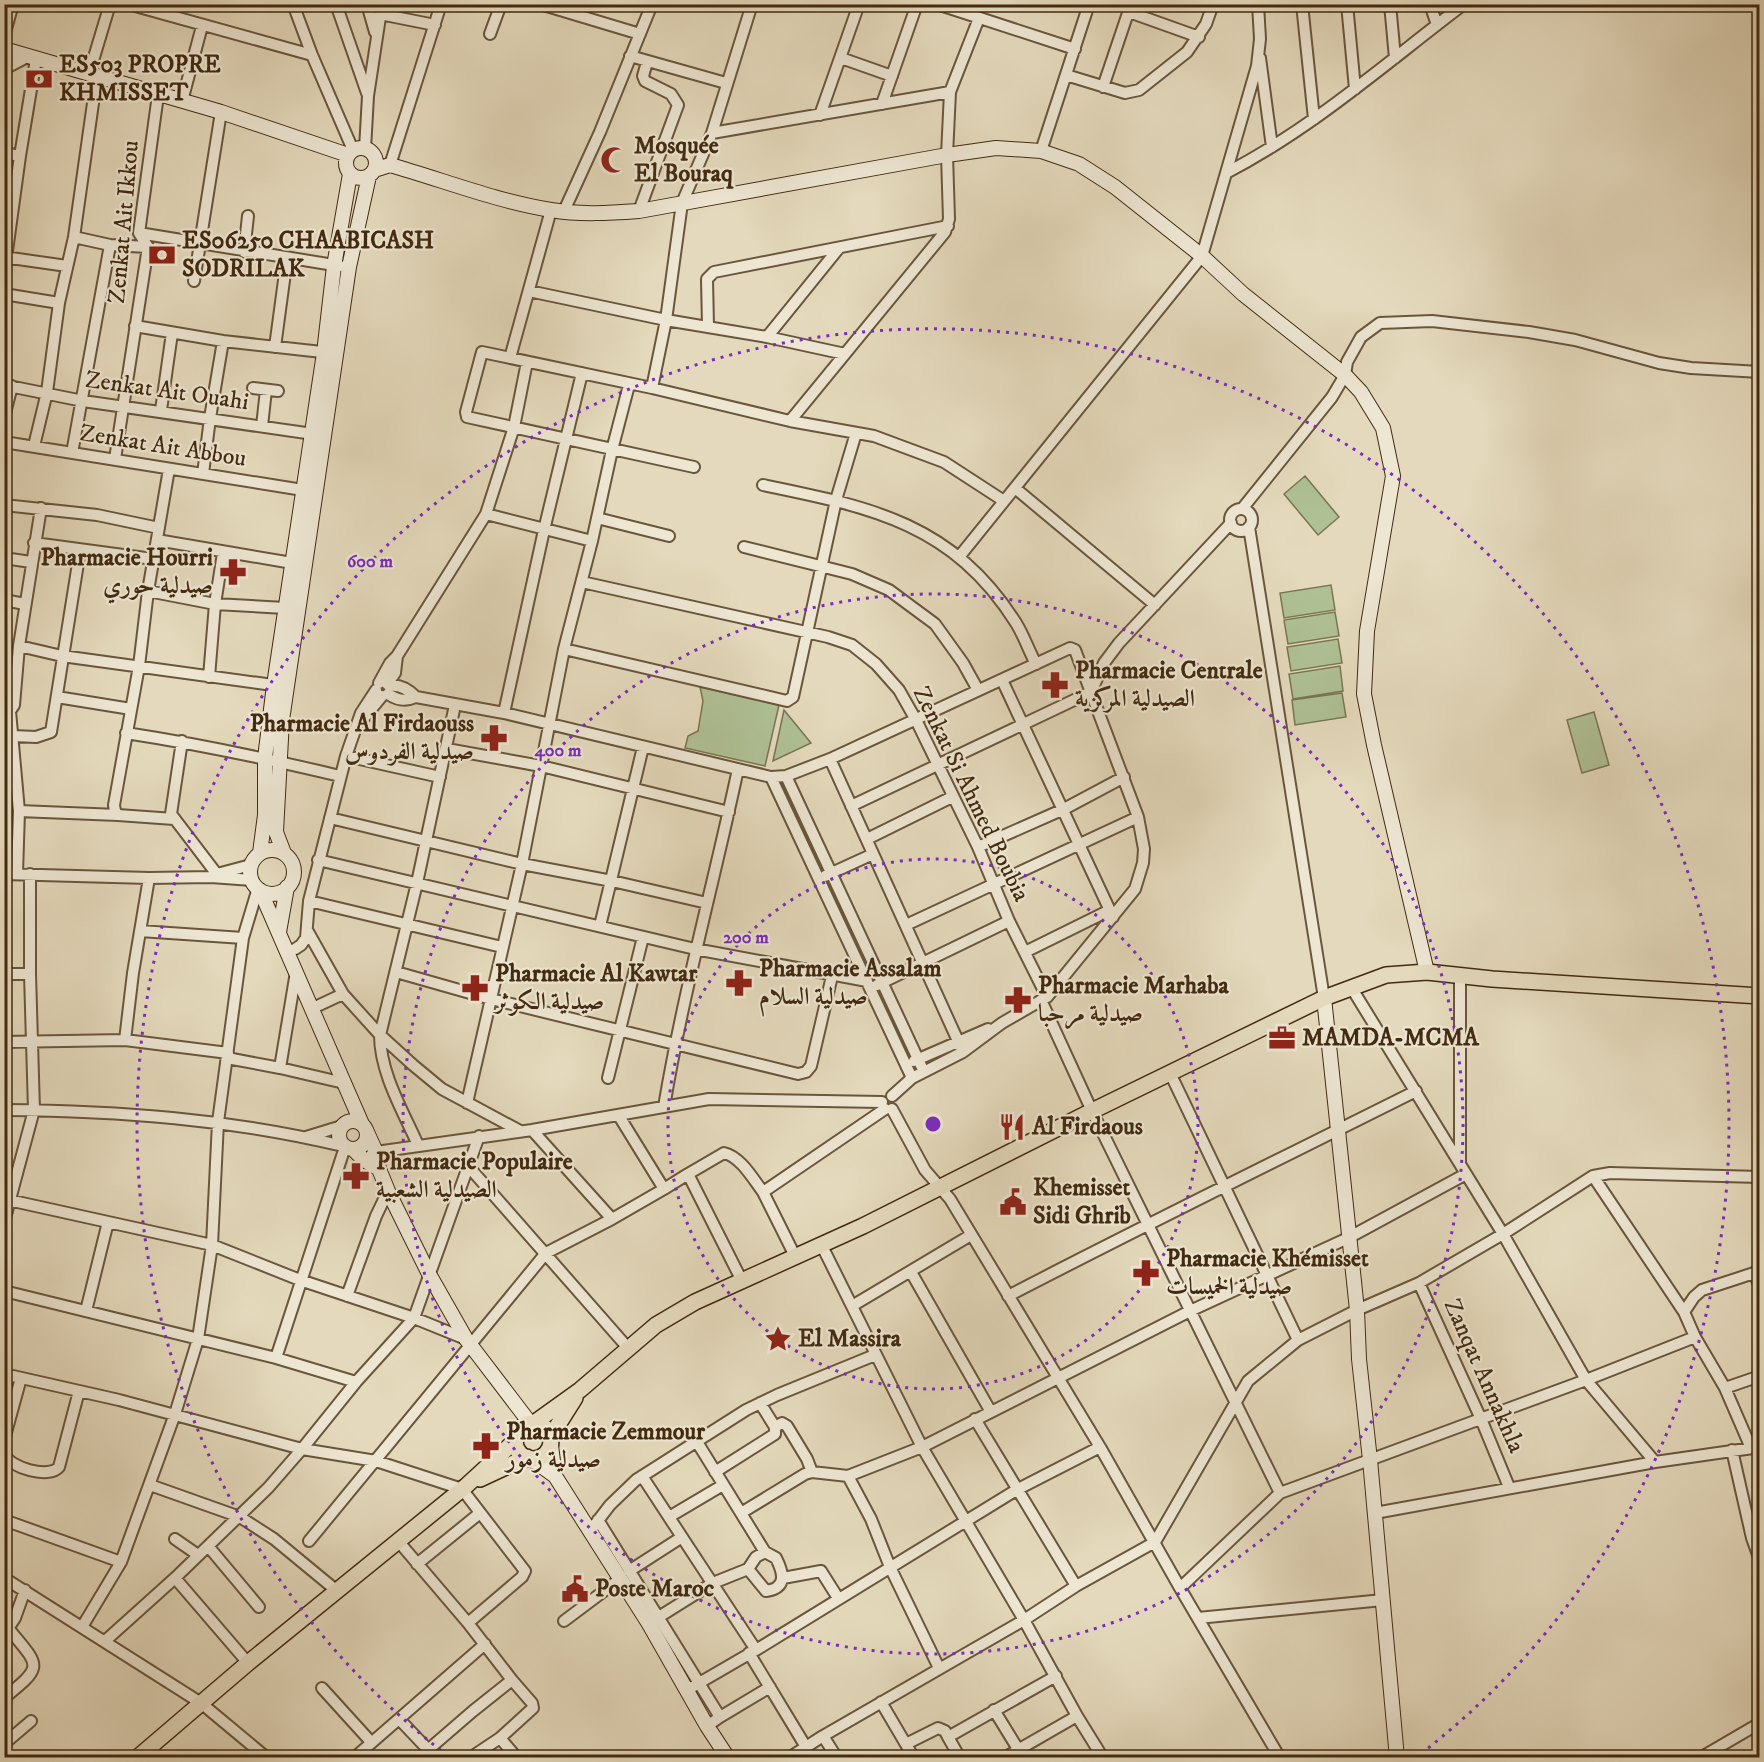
<svg xmlns="http://www.w3.org/2000/svg" width="1764" height="1762" font-family="'IM FELL DW Pica',Amiri,serif">
  <rect width="100%" height="100%" fill="#e4d9bc"/>
  <filter id="stains"><feTurbulence type="fractalNoise" baseFrequency=".00333" numOctaves="4"/><feColorMatrix values="0 0 0 0 .2 0 0 0 0 .09 0 0 0 0 .02 0 0 0 .5 -.17"/></filter>
  <radialGradient id="worn" r=".72"><stop offset=".6" stop-color="#630" stop-opacity="0"/><stop offset="1" stop-color="#630" stop-opacity=".3"/></radialGradient>
  <path fill="#afc095" stroke="#787552" stroke-width="1.5" d="M1305 476 1339 517 1318 535 1284 494Z
    M1331 585 1335 610 1284 618 1280 593Z
    M1335 612 1339 636 1288 644 1284 620Z
    M1338 639 1342 663 1291 671 1287 647Z
    M1340 666 1343 691 1293 699 1289 674Z
    M700 687 779 705 765 766 685 748 688 736 698 731 703 701Z
    M1342 693 1346 717 1295 725 1292 700Z
    M784 710 811 743 773 761Z
    M1594 712 1609 765 1582 773 1567 720Z"/>
  <g fill="none" stroke-linecap="round" stroke-linejoin="round">
    <defs>
      <path id="street" d="M128 4 312 55
        M293 4 312 55 353 150
        M336 4 367 93
        M367 4 375 32
        M540 4 640 34
        M937 4 1075 49
        M1302 4 1314 119
        M1347 4 1355 89
        M1390 4 1395 58
        M1430 4 1437 25
        M1129 12 1199 37
        M380 14 435 25
        M490 34 501 4
        M4 36 13 4
        M630 56 726 83
        M841 58 892 76
        M1260 58 1272 147
        M4 69 27 57
        M89 74 110 4
        M1066 75 1125 93 1139 90 1187 52 1206 24 1213 4
        M1103 87 1131 4
        M182 101 202 26
        M882 104 917 4
        M820 115 859 4
        M712 133 950 92
        M365 149 368 96 382 4
        M1041 151 1089 4
        M4 153 20 156
        M390 165 441 4
        M1226 173C1313 128 1386 63 1464 4
        M564 211 600 132 652 4
        M639 211 678 105 671 94 645 81 643 76 647 62
        M139 233 340 266
        M74 237 110 245 148 247
        M244 252 248 216
        M4 257 67 266
        M4 273 20 156 36 59
        M194 281 221 112
        M529 291 666 320 682 203 712 133 752 4
        M4 294 59 303
        M135 326 223 341 331 353
        M708 326 707 279 714 272 948 226
        M767 337 839 248
        M275 347 287 258
        M510 358 551 210
        M4 385 83 401 320 435
        M253 388 278 391
        M652 388 666 320 767 337 845 354
        M161 410 172 333
        M4 417 12 386
        M790 421 945 232 949 219 947 155 950 92 979 18
        M262 426 266 390
        M4 442 309 491
        M34 446 47 392 59 303 74 237 97 75
        M72 453 110 245
        M115 459 148 247 139 233 158 95
        M694 467 467 417 466 412 482 352 652 388 790 421 874 436 944 462 1004 501
        M169 469 148 591 139 666 114 805 115 811 118 815 174 819
        M203 474 210 418 223 341
        M763 485C870 507 953 523 1016 623 1024 636 1029 651 1036 664
        M1015 488 1155 605
        M4 505 97 515 159 528
        M1242 509 1332 397 1345 375 1347 362 1361 337 1380 323 1432 321 1529 332 1575 340 1659 363 1691 368 1760 372
        M1230 520a11 11 0 1 1 22 0a11 11 0 1 1-22 0Z
        M486 514 592 541
        M597 518 669 536
        M1249 527 1324 998
        M157 540 298 564
        M34 543 153 559
        M744 547 852 574 889 590 935 624 963 663 978 690
        M959 557 1202 256 1257 66 1260 39 1258 4
        M4 558 31 562
        M582 582 828 637 852 645 876 664 899 690 916 720 978 847 1009 921 1047 997
        M148 591 215 604 285 608
        M4 600 25 604
        M19 646 62 656 280 686
        M564 649 787 701 793 697 836 500 856 433
        M209 677 215 604 223 553
        M1002 680 1113 917
        M379 683 390 663 397 656 486 514 514 427 527 362
        M387 684 395 673 397 656
        M389 686C400 684 408 689 416 697
        M388 694C397 700 405 702 416 697L504 713 771 777 786 776 830 759 1070 648 1075 650 1138 817 1144 849 1143 863 1135 889 1047 997 1002 1023 963 1052 912 1078 892 1096
        M57 697 131 709
        M4 711H10L14 705 19 646 41 508
        M10 711 19 811 17 874
        M504 713 544 530 582 373
        M363 719 382 696
        M126 733C198 744 269 759 340 776
        M13 736 36 737 51 732 80 551
        M182 741 171 814 219 877
        M447 749 541 766 729 812
        M346 756 440 777
        M830 759 963 1052
        M786 776 924 1072
        M771 777 912 1078
        M851 806 1091 692 1104 663 1119 643 1231 523
        M19 811 118 815
        M330 818 522 864 612 881 707 903
        M867 839 952 797
        M978 847 1064 809 1124 777
        M318 860 695 949 867 981
        M4 874 149 878 211 877 252 880
        M217 874 251 865
        M825 876 873 854
        M309 901 502 947
        M906 925 1138 817
        M600 926 643 747
        M307 930 343 994 380 1035 413 1065 442 1089 520 1131
        M140 931 243 938
        M287 951 295 949 301 945 306 938 309 901 346 756 361 713 376 690
        M1025 952 1110 910
        M396 972 491 999 798 1074 806 1072 811 1066 832 976
        M4 974H30
        M1460 976V1162
        M877 985 1009 921
        M1351 987 1503 1234 1586 1380 1655 1462
        M1041 1000 1092 1111 1280 1493
        M313 1008 343 994
        M125 1040 133 973 149 878
        M4 1042 125 1040 228 1053
        M227 1058 280 1068 344 1083
        M914 1061 988 1029
        M280 1068 296 972
        M1170 1073 1298 1340
        M608 1078 643 937
        M467 1103 522 864 564 649 592 541 612 450 629 385
        M664 1107C683 993 714 882 738 769
        M892 1109 925 1170 950 1199 1100 1447 1180 1588 1280 1758
        M4 1110C119 1111 231 1119 343 1146
        M619 1116 664 1189 688 1174
        M532 1130 612 1219
        M306 1137 342 1126
        M418 1145C403 1111 380 1073 380 1035L417 883 455 705
        M371 1155 376 1152 532 1130 709 1099 882 1102
        M469 1167 628 1348
        M1593 1176 1684 1312
        M4 1199 212 1245 300 1280 414 1318 466 1339
        M4 1222 34 1110 30 974V874
        M822 1246 922 1447 1024 1620 1077 1716 1103 1758
        M796 1258 763 1192 885 1109
        M911 1272 991 1412
        M1754 1273 1760 1287
        M742 1281 688 1174 724 1153C741 1157 753 1179 763 1192
        M1419 1283 1481 1419 1509 1487
        M4 1291 276 1358 356 1382
        M347 1296 376 1216 388 1191
        M1008 1296C1143 1226 1280 1159 1416 1091
        M852 1306 971 1235
        M86 1311 108 1222
        M1695 1337 1725 1388 1751 1448
        M276 1358 345 1147
        M4 1374 119 1400 302 1449 376 1461 462 1489 525 1571 522 1577 468 1623
        M1725 1388 1760 1376
        M975 1419 1076 1586
        M775 1427 782 1423 787 1426 807 1459 812 1472
        M4 1440 21 1378
        M697 1442 765 1552 776 1558C784 1574 787 1588 766 1591L748 1569
        M1732 1450 1752 1538 1760 1560
        M4 1454C10 1468 49 1479 59 1467L79 1391
        M715 1472 775 1434V1427L760 1403
        M642 1476 756 1650
        M848 1476 871 1519 890 1567 939 1668
        M150 1485 240 1517 274 1539 337 1591
        M741 1513 805 1474 812 1472 848 1476 922 1447 1190 1311 1348 1238 1466 1174
        M1375 1513 1655 1462 1760 1447
        M669 1517 723 1485
        M4 1520 121 1562
        M598 1520 720 1717 707 1726
        M590 1531 610 1505 636 1480 746 1410 777 1395 875 1355
        M175 1539 198 1555
        M309 1541 546 1253 612 1219 664 1189
        M399 1542 468 1623 512 1680 473 1711 429 1749
        M208 1546 259 1607
        M417 1564 480 1513
        M629 1571 682 1537
        M4 1578 201 1703 267 1758
        M175 1578 248 1663
        M783 1578 821 1571 838 1598
        M1180 1588 1280 1493 1586 1380 1695 1337 1684 1312 1694 1297 1702 1290 1754 1273 1760 1268
        M1198 1618 1383 1600
        M654 1620 713 1583 748 1569 756 1557 765 1552
        M564 1621 620 1579
        M82 1627 121 1562 175 1414 198 1339 212 1245 218 1122 243 938 258 888
        M5 1633 15 1618 25 1590
        M105 1641 175 1578 268 1488 302 1449 356 1382 414 1318 479 1136
        M749 1653 806 1747
        M322 1688 371 1742
        M687 1690 756 1650 1018 1489 1100 1447
        M4 1698C45 1665 40 1667 8 1628
        M881 1702 914 1758
        M994 1710 1018 1749
        M720 1717 770 1687
        M399 1719 436 1758
        M823 1736 837 1758
        M948 1737 960 1758
        M500 1738 517 1758
        M4 1744 31 1721
        M906 1744 938 1728 945 1731 948 1737 1056 1676
        M354 1758 485 1644
        M470 1758 500 1738 533 1708 532 1703 512 1680
        M789 1758 823 1736 1024 1620 1076 1586 1155 1542 1248 1381 1298 1340 1357 1310 1419 1283 1503 1234 1593 1176 1610 1173 1760 1177
        M1004 1758 1077 1716
        M1700 1758 1760 1723"/>
      <path id="secondary" d="M4 49 221 112 348 155
        M346 163a15 15 0 1 1 30 0a15 15 0 1 1-30 0Z
        M374 170 390 165C443 180 496 201 551 210 580 215 610 213 639 211L947 155 996 148 1041 151 1079 164 1115 187 1202 256 1243 294 1345 375 1361 392 1383 428 1393 476 1367 631 1364 694 1374 745 1427 972
        M250 872a22 22 0 1 1 44 0a22 22 0 1 1-44 0Z
        M260 853 265 815V758L274 685 324 353 334 266 350 174
        M284 853 276 832 282 720 349 267 369 176
        M260 890 362 1124
        M279 932 287 887
        M1324 998 1357 1310 1359 1359 1370 1460 1397 1758
        M339 1135a14 14 0 1 1 28 0a14 14 0 1 1-28 0Z
        M366 1130 376 1152 379 1169 388 1191 429 1274 466 1339 530 1423
        M354 1150 364 1160 379 1169
        M551 1446 555 1476
        M530 1458 555 1476 649 1624 707 1726 728 1758"/>
      <path id="primary" d="M534 1423 580 1390 656 1325 695 1302 863 1226 1092 1111 1324 998 1386 975 1427 972 1492 979 1760 996
        M515 1441a18 18 0 1 1 36 0a18 18 0 1 1-36 0Z
        M551 1436 575 1398
        M480 1479 527 1457
        M137 1758 248 1663 466 1486 516 1440"/>
    </defs>
    <use href="#street" stroke="#6a563b" stroke-width="14"/>
    <use href="#secondary" stroke="#422a10" stroke-width="16"/>
    <use href="#primary" stroke="#422a10" stroke-width="18"/>
    <use href="#street" stroke="#ede6d3" stroke-width="10"/>
    <use href="#secondary" stroke="#ede6d3" stroke-width="14"/>
    <use href="#primary" stroke="#e4d9bc" stroke-width="15"/>
  </g>
  <g fill="none" stroke="#7b2cbf" stroke-width="3" stroke-dasharray="3 6">
    <circle cx="933" cy="1124" r="265"/>
    <circle cx="933" cy="1124" r="530"/>
    <path d="M448 1756A796 796 0 1 1 1418 1756"/>
  </g>
  <defs>
    <symbol id="bank-bare" viewBox="-9 -9 18 18"><path d="M-6-4H6V4H-6ZM0-2.3a2.3 2.3 0 1 0 0 4.6a2.3 2.3 0 1 0 0-4.6Z" fill="#8f2418" stroke="#ede6d3" stroke-width="2.5" paint-order="stroke"/></symbol>
    <symbol id="mosque-bare" viewBox="-9 -9 18 18"><path d="M3.5-4.9A6 6 0 1 0 3.5 4.9A5 5 0 1 1 3.5-4.9Z" fill="#8f2418" stroke="#ede6d3" stroke-width="2.5" paint-order="stroke"/></symbol>
    <symbol id="pharmacy-bare" viewBox="-9 -9 18 18"><path d="M-2-6h4v4h4v4h-4v4h-4v-4h-4v-4h4Z" fill="#8f2418" stroke="#ede6d3" stroke-width="2.5" paint-order="stroke"/></symbol>
    <symbol id="office-bare" viewBox="-9 -9 18 18"><path d="M-6-3h4V-5.5h4V-3h4V5H-6ZM-1-4.5V-3h2v-1.5ZM-6 0V1H6V0Z" fill="#8f2418" stroke="#ede6d3" stroke-width="2.5" paint-order="stroke"/></symbol>
    <symbol id="restaurant-bare" viewBox="-9 -9 18 18"><path d="M-5-6h1v4h1v-4h1v4h1v-4h1v5L-1.5 .5V6h-2V.5L-5-1ZM5-6V6H3V1.5H1.5Q1.5-4 5-6Z" fill="#8f2418" stroke="#ede6d3" stroke-width="2.5" paint-order="stroke"/></symbol>
    <symbol id="civic-bare" viewBox="-9 -9 18 18"><path d="M-.6-6.5H3V-4.5H.6V-3L4-1V1h2V6H-6V1h2V-1L-.6-3ZM-1.2 2.5V6h2.4V2.5Z" fill="#8f2418" stroke="#ede6d3" stroke-width="2.5" paint-order="stroke"/></symbol>
    <symbol id="sight-bare" viewBox="-9 -9 18 18"><path d="M0-6L1.8-2.2L6-1.7L2.9 1.2L3.7 5.4L0 3.3L-3.7 5.4L-2.9 1.2L-6-1.7L-1.8-2.2Z" fill="#8f2418" stroke="#ede6d3" stroke-width="2.5" paint-order="stroke"/></symbol>
  </defs>
  <g fill-rule="evenodd">
    <use href="#bank-bare" x="20" y="60" width="38" height="38"/>
    <use href="#mosque-bare" x="595" y="141" width="38" height="38"/>
    <use href="#bank-bare" x="143" y="236" width="38" height="38"/>
    <use href="#pharmacy-bare" x="214" y="553" width="38" height="38"/>
    <use href="#pharmacy-bare" x="1036" y="666" width="38" height="38"/>
    <use href="#pharmacy-bare" x="475" y="719" width="38" height="38"/>
    <use href="#pharmacy-bare" x="720" y="964" width="38" height="38"/>
    <use href="#pharmacy-bare" x="456" y="969" width="38" height="38"/>
    <use href="#pharmacy-bare" x="999" y="981" width="38" height="38"/>
    <use href="#office-bare" x="1263" y="1019" width="38" height="38"/>
    <use href="#restaurant-bare" x="993" y="1108" width="38" height="38"/>
    <use href="#pharmacy-bare" x="337" y="1157" width="38" height="38"/>
    <use href="#civic-bare" x="994" y="1183" width="38" height="38"/>
    <use href="#pharmacy-bare" x="1127" y="1254" width="38" height="38"/>
    <use href="#sight-bare" x="759" y="1320" width="38" height="38"/>
    <use href="#pharmacy-bare" x="467" y="1427" width="38" height="38"/>
    <use href="#civic-bare" x="556" y="1570" width="38" height="38"/>
  </g>
  <g text-anchor="middle" dominant-baseline="central" stroke-width="4.5" stroke-linejoin="round" paint-order="stroke">
    <g font-size="24" font-weight="bold" fill="#422a10" stroke="#ede6d3" text-anchor="start">
      <text x="59" y="65">ES503 PROPRE<tspan x="59" dy="28">KHMISSET</tspan></text>
      <text x="634" y="146">Mosquée<tspan x="634" dy="28">El Bouraq</tspan></text>
      <text x="182" y="241">ES06250 CHAABICASH<tspan x="182" dy="28">SODRILAK</tspan></text>
      <text x="213" y="558" text-anchor="end">Pharmacie Hourri<tspan x="213" dy="28">صيدلية حوري</tspan></text>
      <text x="1075" y="671">Pharmacie Centrale<tspan x="1075" dy="28">الصيدلية المركزية</tspan></text>
      <text x="474" y="724" text-anchor="end">Pharmacie Al Firdaouss<tspan x="474" dy="28">صيدلية الفردوس</tspan></text>
      <text x="759" y="969">Pharmacie Assalam<tspan x="759" dy="28">صيدلية السلام</tspan></text>
      <text x="495" y="974">Pharmacie Al Kawtar<tspan x="495" dy="28">صيدلية الكوثر</tspan></text>
      <text x="1038" y="986">Pharmacie Marhaba<tspan x="1038" dy="28">صيدلية مرحبا</tspan></text>
      <text x="1302" y="1038">MAMDA-MCMA</text>
      <text x="1032" y="1127">Al Firdaous</text>
      <text x="376" y="1162">Pharmacie Populaire<tspan x="376" dy="28">الصيدلية الشعبية</tspan></text>
      <text x="1033" y="1188">Khemisset<tspan x="1033" dy="28">Sidi Ghrib</tspan></text>
      <text x="1166" y="1259">Pharmacie Khémisset<tspan x="1166" dy="28">صيدلية الخميسات</tspan></text>
      <text x="798" y="1339">El Massira</text>
      <text x="506" y="1432">Pharmacie Zemmour<tspan x="506" dy="28">صيدلية زمور</tspan></text>
      <text x="595" y="1589">Poste Maroc</text>
    </g>
    <g font-size="24" fill="#422a10" stroke="#ede6d3">
      <text transform="translate(124 222) rotate(-85)">Zenkat Ait Ikkou</text>
      <text transform="translate(167 391) rotate(8)">Zenkat Ait Ouahi</text>
      <text transform="translate(163 446) rotate(9)">Zenkat Ait Abbou</text>
      <text transform="translate(971 794) rotate(64)">Zenkat Si Ahmed Boubia</text>
      <text transform="translate(1484 1376) rotate(66)">Zanqat Annakhla</text>
    </g>
  </g>
  <circle cx="933" cy="1124" r="9" fill="#7b2cbf" stroke="#ede6d3" stroke-width="3"/>
  <g font-size="18" text-anchor="middle" font-weight="bold" fill="#7b2cbf" stroke="#ede6d3" stroke-width="4.5" stroke-linejoin="round" paint-order="stroke">
    <text x="370" y="567">600 m</text>
    <text x="558" y="756">400 m</text>
    <text x="746" y="943">200 m</text>
  </g>
  <rect width="1764" height="1762" fill="none" stroke="#e4d9bc" stroke-width="24"/>
  <rect x="6" y="6" width="1752" height="1750" fill="none" stroke="#422a10" stroke-width="3"/>
  <rect x="12" y="12" width="1740" height="1738" fill="none" stroke="#422a10" stroke-width="1.5"/>
  <rect width="100%" height="100%" filter="url(#stains)"/>
  <rect width="100%" height="100%" fill="url(#worn)"/>
</svg>
